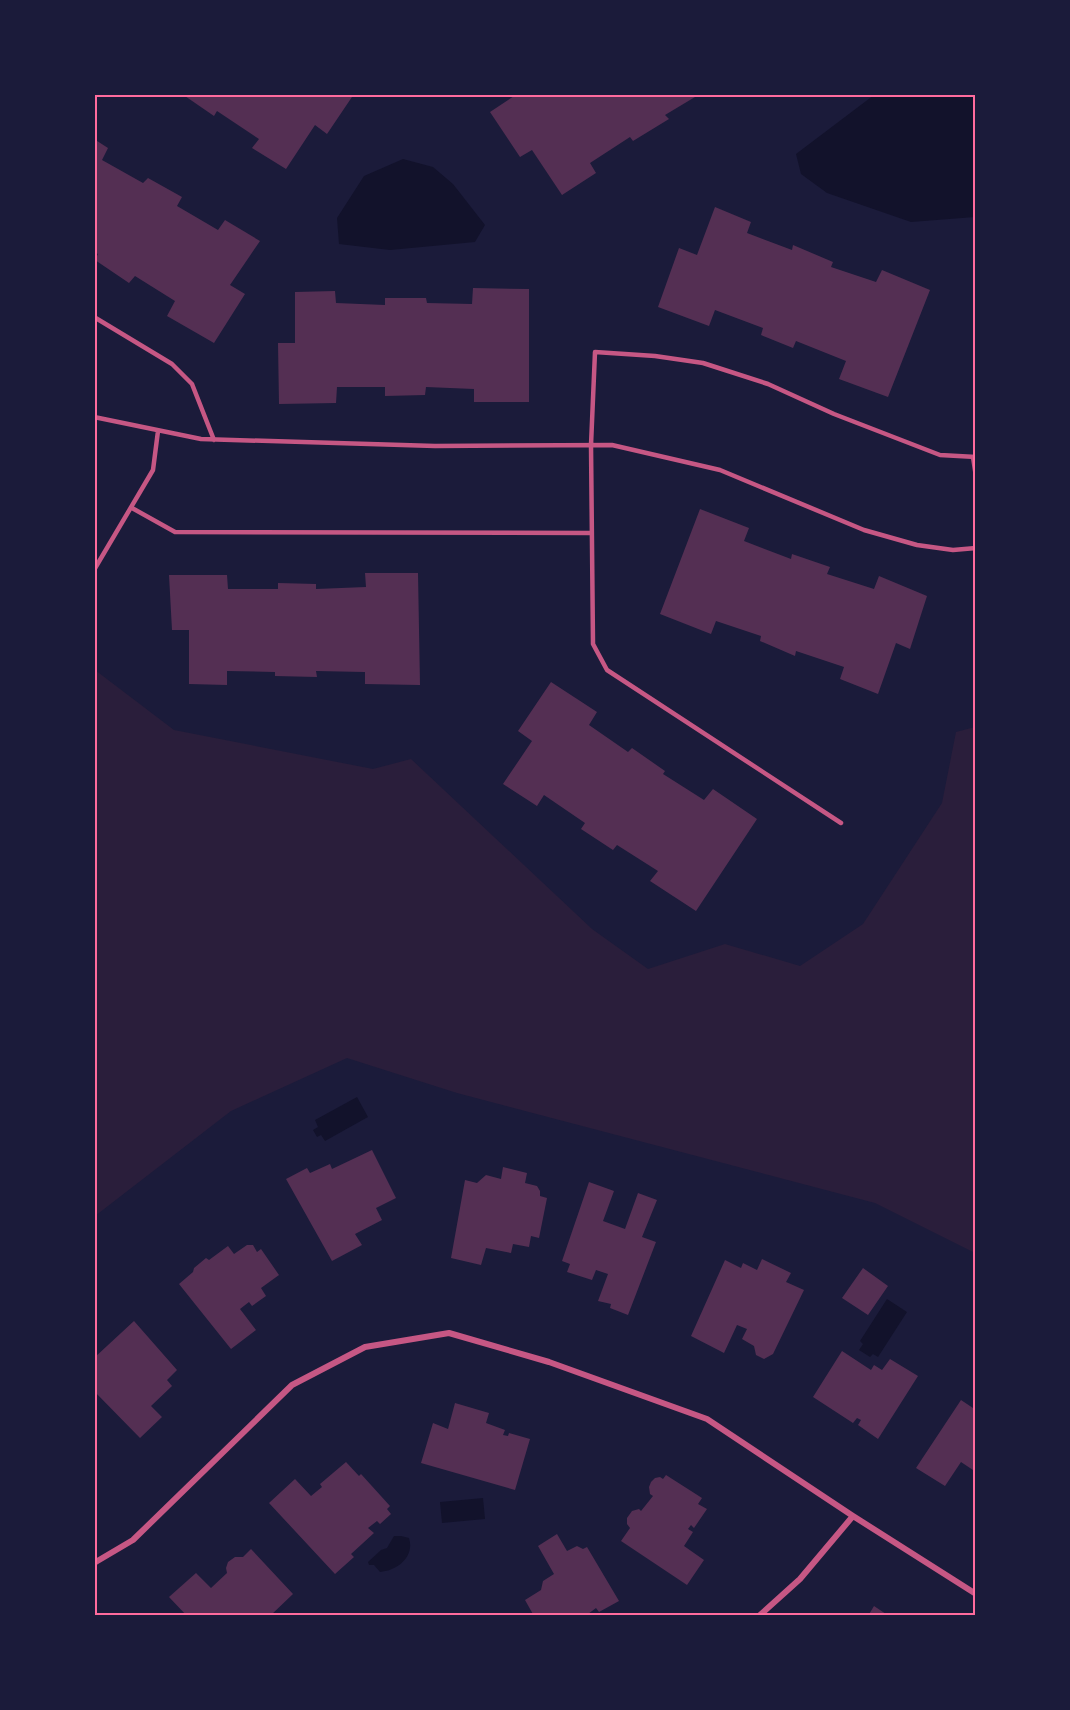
<svg xmlns="http://www.w3.org/2000/svg" width="1070" height="1710" font-family="Montserrat,sans-serif">
  <rect width="100%" height="100%" fill="#1b1b3a"/>
  <path fill="#2a1e3b" d="M95 670 174 730 373 769 411 759 592 929 648 969 725 944 800 966 863 924 942 803 956 732 975 727V1253L875 1203 457 1093 347 1058 231 1111 95 1216Z"/>
  <path fill="#12122b" d="M874 95H975V217L911 222 827 193 801 174 796 154Z
    M403 159 433 167 453 184 485 225 475 242 390 250 339 244 337 218 364 176Z
    M357 1097 368 1117 325 1141 321 1135 317 1137 313 1130 318 1127 315 1120Z
    M887 1299 907 1312 878 1357 873 1354 870 1357 859 1350 863 1344 860 1341Z
    M483 1498 485 1519 442 1523 440 1502Z
    M394 1536H401L409 1538C415 1557 397 1571 380 1572L374 1565H369L368 1562 381 1550 387 1548Z"/>
  <path fill="#542f53" d="M182 94H354L327 134 315 125 286 169 252 148 259 139 217 111 214 116Z
    M517 94H700L665 115 669 119 633 141 630 137 590 163 596 173 562 195 532 150 520 157 490 112Z
    M94 139 108 148 102 160 143 183 148 178 182 197 177 206 218 230 225 220 260 241 230 285 245 294 214 343 167 316 175 301 135 276 129 283 95 260 98 254 94 252Z
    M715 207 751 222 747 233 792 250 793 245 833 262 831 267 876 282 882 270 930 290 888 397 839 379 846 361 796 341 793 348 761 335 763 328 715 310 709 326 658 307 679 248 697 255Z
    M473 288 529 289V402H474V389L426 387 425 395 385 396V387H337L336 403 279 404 278 343H295V292L335 291 336 303 385 305V298H426L427 303 472 304Z
    M700 509 749 528 744 541 791 559 792 554 830 567 827 574 874 589 879 576 927 596 910 649 896 643 878 694 840 679 844 667 796 651 795 656 760 641 761 636 716 621 711 634 660 614Z
    M365 573H418L420 685 365 684V672L316 671 317 677 275 676V672L227 671V685L189 684V630H172L169 575H227L228 589H278V583L316 584V589L366 587Z
    M551 682 597 712 589 725 628 752 632 748 665 771 663 774 704 800 713 789 757 819 696 911 650 881 658 871 617 845 613 850 581 829 585 823 544 795 537 806 503 784 532 741 518 731Z
    M372 1150 396 1198 376 1208 382 1220 355 1234 362 1245 332 1261 286 1179 307 1168 310 1173 330 1164 332 1169Z
    M503 1167 527 1173 525 1183 537 1186 540 1191V1196L547 1198 539 1238 531 1236 529 1247 513 1244 511 1253 486 1248 481 1265 451 1258 465 1180 477 1183 486 1175 501 1179Z
    M589 1182 614 1191 603 1221 625 1229 638 1193 657 1200 642 1237 656 1242 628 1315 610 1308 611 1304 598 1301 608 1274 596 1270 592 1280 567 1272 570 1264 562 1261Z
    M247 1245H253L257 1252 261 1249 279 1275 261 1288 266 1296 252 1306 249 1302 240 1309 256 1330 231 1349 179 1284 193 1272 194 1268 206 1258 209 1260 228 1246 234 1254Z
    M762 1259 791 1273 786 1282 804 1290 773 1354 764 1359 756 1355 754 1346 742 1339 747 1329 737 1325 724 1353 691 1336 725 1260 741 1268 743 1263 757 1270Z
    M863 1268 888 1286 868 1315 842 1298Z
    M134 1321 177 1370 167 1380 172 1386 151 1406 162 1417 140 1438 94 1391V1358Z
    M842 1351 871 1370 874 1365 882 1370 890 1359 918 1376 878 1439 858 1425 861 1420 857 1418 853 1423 813 1397Z
    M961 1400 976 1410V1472L961 1462 945 1486 916 1468Z
    M455 1403 489 1413 486 1423 505 1430 503 1435 508 1436 509 1433 530 1439 515 1490 421 1463 433 1423 448 1429Z
    M346 1462 359 1476 361 1474 390 1506 387 1509 391 1514 380 1524 377 1521 368 1528 374 1533 351 1554 354 1557 335 1574 269 1503 295 1479 311 1496 322 1487 320 1484Z
    M666 1475 702 1498 698 1504 707 1509 694 1528 691 1525 688 1529 693 1532 684 1546 704 1560 687 1585 621 1541 630 1528 627 1524V1518L632 1511 639 1509 641 1511 653 1496 650 1494 649 1487 651 1482 655 1478 660 1477 663 1479Z
    M557 1534 567 1551 577 1546 583 1549 587 1547 619 1601 599 1612 596 1608 588 1614 589 1616H534L525 1600 541 1590 543 1581 554 1574 538 1546Z
    M251 1549 293 1594 271 1615 270 1614 267 1616H187L169 1597 196 1573 211 1588 227 1573 226 1568 228 1562 235 1557H243Z
    M874 1606 889 1616H868Z"/>
  <g fill="none" stroke-linecap="round" stroke-linejoin="round">
    <path stroke="#c65784" stroke-width="4.5" d="M94 317 172 364 192 384 214 440
      M94 417 201 439 435 446 612 445 720 470 864 530 917 545 953 550 976 548
      M973 457 976 477
      M132 508 175 532 591 533
      M94 570 153 470 158 431
      M841 823 607 670 593 644 591 445 595 352 655 356 703 363 768 384 834 414 940 455 976 457"/>
    <path stroke="#c65784" stroke-width="6" d="M94 1563 133 1540 292 1385 365 1347 449 1333 549 1362 707 1419 853 1516 976 1594
      M759 1616 800 1579 853 1516"/>
  </g>
  <rect width="1070" height="1710" fill="none" stroke="#1b1b3a" stroke-width="192"/>
  <rect x="96" y="96" width="878" height="1518" fill="none" stroke="#ff6b9d" stroke-width="2"/>
</svg>
